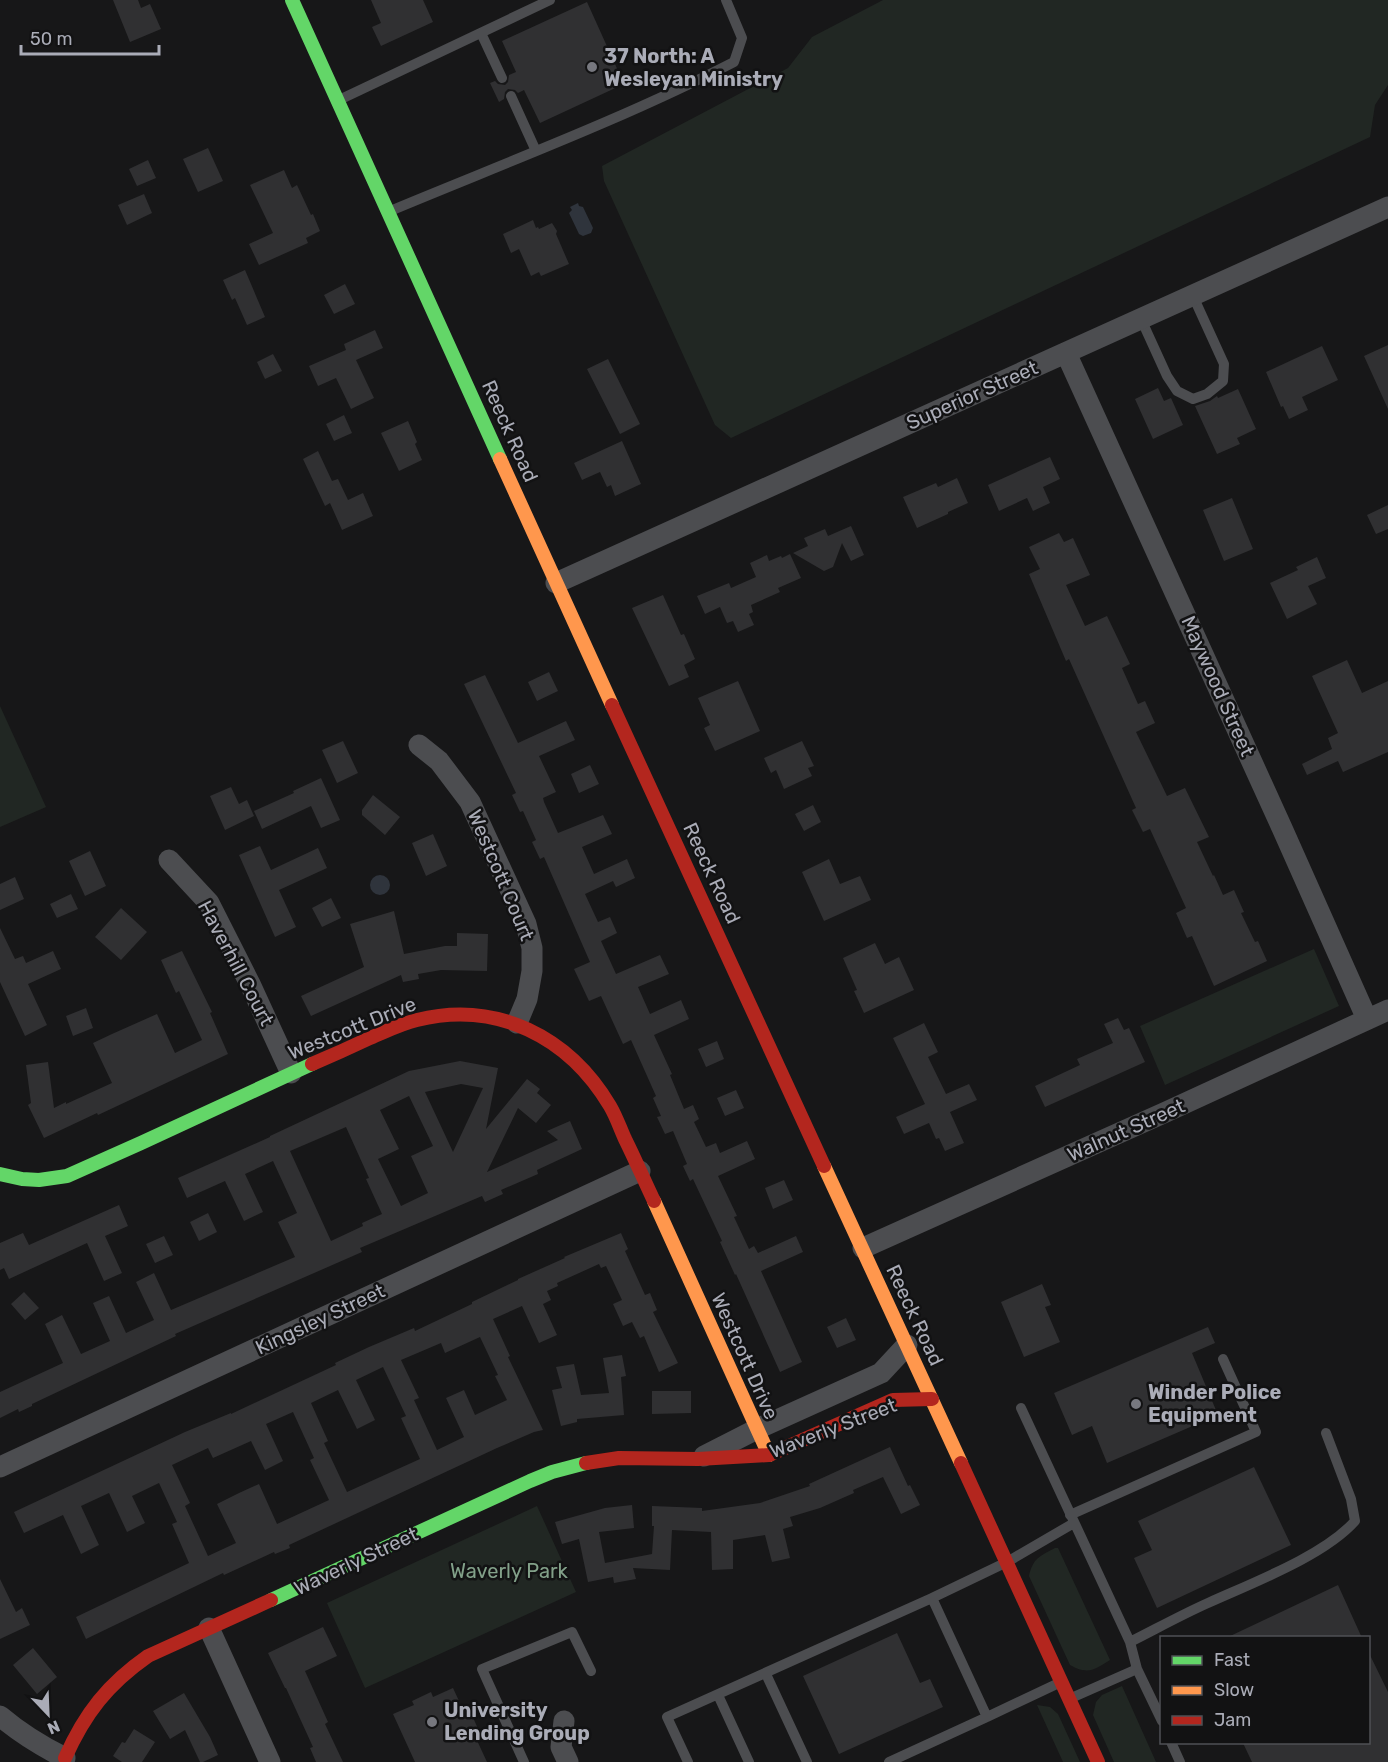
<svg xmlns="http://www.w3.org/2000/svg" width="1388" height="1762" font-family="Rubik,sans-serif">
  <rect width="100%" height="100%" fill="#171718"/>
  <path fill="#212723" d="M883 0H1388V85L1375 105 1370 137 731 438 715 425 604 181 602 166 788 68 812 37Z
    M0 706 46 807 0 827Z
    M1314 949 1339 1006 1165 1085 1140 1026Z
    M537 1506 576 1592 365 1688 327 1603Z
    M1055 1548H1058L1110 1660C1094 1670 1088 1675 1070 1665L1029 1576C1033 1558 1040 1556 1055 1548Z
    M1122 1686 1156 1762H1114L1093 1715 1096 1702 1102 1695Z
    M1037 1705 1050 1707 1058 1714 1080 1762H1063Z"/>
  <path fill="#2f343c" d="M578 203 579 206 583 207 593 228 591 233 583 236 579 234 569 213 572 210 570 207Z
    M370 885a10 10 0 1 1 20 0a10 10 0 1 1-20 0Z"/>
  <path fill="#303032" fill-rule="evenodd" d="M113 0H138L141 8 150 4 161 29 130 42Z
    M371 0H423L433 22 381 46 372 27 381 23Z
    M587 2 624 84 540 123 524 90 518 93 515 90 508 89 505 92 504 99 499 102 490 83 495 81 498 84 505 85 508 82 509 75 516 72 502 41Z
    M208 148 223 181 198 192 183 159Z
    M148 160 156 178 137 186 129 169Z
    M284 170 292 188 297 185 311 215 313 214 320 231 306 238 308 243 259 265 249 244 273 233 250 185Z
    M144 194 152 213 127 225 118 205Z
    M533 220 536 228 538 227 539 229 552 223 557 231 556 234 569 264 541 276 539 272 531 276 519 249 511 253 503 234Z
    M245 270 265 317 247 325 235 298 232 300 223 280Z
    M345 284 355 304 334 314 324 295Z
    M375 330 383 348 356 360 374 398 351 409 336 378 318 386 309 366 346 350 344 344Z
    M1388 345V409L1364 356Z
    M1322 346 1338 380 1302 397 1308 410 1289 419 1283 406 1281 407 1266 372Z
    M273 354 282 371 265 379 257 362Z
    M608 359 640 424 620 434 587 369Z
    M1158 388 1164 401 1171 398 1183 425 1153 439 1135 399Z
    M1238 389 1256 429 1237 438 1240 444 1217 454 1195 406 1210 401 1217 396 1218 398Z
    M344 415 352 433 334 441 326 424Z
    M408 421 417 442 415 444 422 460 399 471 381 433Z
    M622 441 641 484 615 496 611 485 607 487 600 472 582 480 574 463Z
    M318 451 332 481 338 479 348 500 363 493 373 516 342 530 330 503 325 506 303 459Z
    M1050 457 1060 479 1043 487 1050 503 1033 511 1027 498 999 511 988 485Z
    M957 478 968 503 948 512V514L917 528 903 497 936 483 938 487Z
    M1232 498 1253 549 1224 561 1203 510Z
    M1388 505V529L1376 534 1367 515Z
    M851 526 864 555 851 561 842 543 833 567 824 571 793 553 808 546 804 538 825 529 828 536Z
    M1059 533 1064 542 1073 538 1090 575 1066 585 1085 626 1107 616 1130 664 1122 668 1138 704 1145 701 1155 723 1136 732 1167 796 1185 788 1209 837 1197 842 1213 876 1214 875 1223 895 1234 890 1244 912 1241 913 1255 942 1258 941 1267 961 1214 986 1192 936 1187 938 1176 913 1186 908 1150 829 1143 832 1132 810 1136 808 1069 659 1066 661 1029 574 1040 569 1029 547Z
    M790 554 801 578 778 588 780 592 751 605 753 612 749 614 754 625 738 632 733 621 727 623 720 607 705 614 697 596 729 583 731 588 756 577 750 563 767 555 769 561 781 556 782 558Z
    M1317 557 1326 578 1308 586 1317 604 1287 619 1270 583 1298 570 1296 567Z
    M663 595 681 635 684 634 695 659 684 665 689 677 669 686 632 608Z
    M1347 660 1362 693 1388 681V752L1343 772 1338 761 1307 775 1302 764 1332 749 1328 738 1338 733 1312 676Z
    M549 672 558 691 537 701 528 682Z
    M485 675 518 743 566 721 575 740 539 756 556 792 543 798 544 802 558 833 603 815 612 834 582 847 594 874 627 859 635 878 616 887 613 881 585 894 598 922 610 917 617 933 601 941 616 974 660 955 669 974 638 987 650 1014 681 1000 689 1019 654 1035 672 1074 670 1075 684 1109 693 1105 699 1119 694 1122 706 1147 716 1143 720 1153 747 1141 755 1159 718 1176 737 1216 734 1217 749 1249 754 1246 758 1253 796 1236 803 1252 761 1271 802 1362 780 1372 736 1274 735 1275 720 1242 722 1241 693 1179 690 1181 683 1166 687 1164 673 1131 665 1134 657 1117 661 1116 653 1098 656 1096 631 1040 623 1044 601 996 589 1001 574 969 590 962 544 857 540 859 532 842 536 840 523 811 520 812 512 795 516 793 464 684Z
    M738 681 760 731 715 751 704 728 710 725 698 698Z
    M343 741 358 773 337 783 322 750Z
    M802 741 814 766 808 768 812 776 784 789 776 770 771 773 764 758Z
    M590 765 599 784 579 793 571 774Z
    M321 778 340 820 321 828 311 806 262 829 254 811 294 793 293 791Z
    M231 787 239 804 247 800 254 816 225 830 210 796Z
    M373 795 400 817 385 835 362 815V810Z
    M813 805 821 822 804 831 795 814Z
    M433 834 447 866 426 876 412 843Z
    M260 846 271 870 318 848 327 868 279 890 296 927 275 937 239 855Z
    M90 851 106 886 85 896 69 861Z
    M829 859 840 884 860 876 871 900 824 921 802 872Z
    M15 877 24 899 0 910V884Z
    M71 894 78 909 57 918 50 904Z
    M331 898 341 918 322 927 312 908Z
    M121 908 147 932 121 960 95 937Z
    M394 911 404 954 445 946H457V933L488 934 487 971 441 970 418 974 419 979 403 982 401 975 311 1016 301 996 364 967 350 924Z
    M0 928 15 959 23 956 26 963 53 951 61 969 28 984 47 1025 25 1036 0 982Z
    M875 943 885 964 899 957 914 990 864 1013 854 991 857 990 843 958Z
    M182 951 212 1012 210 1013 228 1054 98 1115 97 1113 44 1138 28 1105 31 1103 26 1065 48 1062 54 1108 66 1102V1104L112 1083 93 1043 112 1034 157 1014 175 1053 202 1040 179 991 176 993 161 960Z
    M86 1008 93 1028 73 1036 66 1016Z
    M1118 1018 1124 1030 1129 1028 1145 1062 1045 1107 1035 1086 1080 1065 1077 1059 1113 1043 1104 1024Z
    M924 1023 938 1052 928 1057 946 1094 969 1084 977 1100 950 1112 964 1143 945 1151 939 1138 936 1139 929 1123 904 1134 896 1117 925 1104 893 1038Z
    M717 1041 724 1059 706 1067 698 1049Z
    M460 1061 498 1068 486 1129 527 1079 540 1089 537 1093 551 1105 536 1123 518 1108 487 1172 558 1140 547 1131 570 1121 582 1149 537 1170 538 1174 501 1190 503 1194 485 1202 482 1196 360 1248 362 1252 175 1334 176 1336 32 1404V1406L19 1412 18 1409 0 1418V1392L63 1363 45 1324 62 1315 81 1354 110 1341 93 1303 109 1296 126 1333 154 1320 136 1282 154 1273 171 1310 295 1257 278 1222 297 1213 273 1161 245 1174 263 1212 244 1221 225 1181 187 1198 178 1178 270 1137V1136L409 1071ZM461 1084 483 1088 453 1152 425 1092ZM409 1096 433 1146 411 1156 428 1193 401 1206 378 1159 399 1149 380 1110ZM346 1127 369 1178 366 1179 382 1214 362 1223 363 1226 331 1241 290 1151Z
    M736 1090 744 1108 725 1116 717 1098Z
    M784 1180 793 1200 773 1209 765 1188Z
    M119 1205 128 1226 105 1236 122 1273 104 1281 87 1243 9 1279 4 1268 0 1270V1243L23 1233 29 1245Z
    M208 1213 217 1232 199 1241 190 1222Z
    M621 1233 628 1249 625 1251 645 1295 650 1293 657 1310 653 1312 678 1363 659 1372 644 1336 640 1338 632 1322 623 1326 613 1304 622 1300 606 1266 601 1268 599 1264 557 1283 558 1286 547 1291 551 1300 543 1304 557 1335 539 1343 522 1306 493 1319 510 1356 508 1357 543 1430 534 1432 497 1448 289 1545 290 1548 275 1554 274 1552 224 1575 223 1573 86 1639 76 1617 189 1563 172 1524 177 1522 159 1483 132 1496 145 1523 127 1532 109 1493 81 1506 99 1545 81 1554 63 1515 24 1533 14 1512 185 1432 231 1413V1414L336 1365 335 1363 369 1347 414 1328 415 1331 472 1304V1302L518 1280V1279L565 1258 564 1257ZM480 1337 498 1375 495 1376 507 1400 475 1415 464 1390 446 1398 464 1437 437 1450 414 1400 419 1398 401 1360 441 1343 445 1353ZM383 1367 406 1416 401 1418 420 1459 347 1492 324 1443 328 1441 311 1403 338 1390 357 1429 375 1420 356 1380ZM293 1412 314 1458 310 1460 329 1500 277 1524 259 1484 239 1493 217 1504 236 1543 208 1556 185 1506 190 1503 172 1465 208 1448 213 1458 251 1441 265 1470 283 1461 266 1424Z
    M164 1236 173 1255 155 1263 146 1244Z
    M1042 1284 1051 1305 1045 1307 1060 1342 1024 1357 1001 1302Z
    M24 1292 39 1308 25 1320 11 1304Z
    M846 1318 856 1340 837 1348 827 1327Z
    M1208 1327 1215 1343 1192 1353 1218 1415 1107 1463 1092 1426 1072 1435 1054 1393Z
    M622 1355 626 1376 621 1377 624 1415 577 1419V1422L561 1426 552 1390 562 1388 556 1367 574 1364 581 1395 609 1393 603 1358Z
    M652 1391H691V1413L652 1414Z
    M890 1447 908 1486 910 1485 920 1505 901 1514 883 1477 853 1490 854 1493 820 1508 790 1517 793 1526 783 1529 790 1558 772 1562 765 1535 733 1540V1569L712 1570 711 1532 672 1530 670 1570 633 1568 636 1579 614 1583 613 1577 588 1582 579 1539 562 1544 555 1522 605 1508 632 1505 634 1528 599 1532 605 1563 652 1554 654 1526H652V1506L702 1508V1511L760 1503 810 1486 809 1484Z
    M1254 1467 1291 1545 1157 1608 1134 1558 1152 1550 1138 1521Z
    M0 1579 16 1612 22 1608 30 1625 0 1639Z
    M1338 1585 1362 1638H1226Z
    M323 1627 337 1656 305 1671 328 1722 325 1724 343 1762H316L310 1748 313 1747 286 1688H285L268 1653Z
    M897 1633 920 1683 930 1679 943 1707 839 1754 803 1676Z
    M33 1648 57 1677 37 1694 13 1665Z
    M1368 1651 1388 1692V1762H1252L1243 1743H1368Z
    M453 1688 466 1716 471 1713 479 1731 474 1734 487 1762H415L393 1714 414 1705 412 1701 431 1692 433 1697Z
    M184 1693 210 1737 218 1755 203 1762H200L185 1730 170 1739 153 1711Z
    M134 1729 155 1742 142 1762H122L113 1756 122 1742 125 1743Z"/>
  <g fill="none" stroke-linecap="round" stroke-linejoin="round">
    <path stroke="#4c4d50" stroke-width="10" d="M481 33 502 78
      M511 96 536 151
      M339 100 550 0
      M390 211C505 163 623 119 734 62L742 38 726 0
      M1141 319 1167 376 1177 391 1193 399 1207 394 1223 381 1224 364 1193 296
      M1021 1408 1130 1642 1137 1669 1069 1699
      M1070 1515 1256 1432 1223 1359
      M1130 1642C1156 1629 1181 1615 1208 1603 1252 1583 1324 1556 1355 1521L1351 1499 1326 1433
      M1137 1669 1162 1721
      M766 1674 807 1762
      M1061 1682 987 1717 932 1598 1007 1562 1074 1523
      M718 1695 749 1762
      M1171 1742 1180 1762
      M524 1762 482 1669 572 1632 591 1671
      M688 1762 667 1717 932 1598
      M889 1762 987 1717"/>
    <path stroke="#4c4d50" stroke-width="21" d="M1066 353 1282 828 1367 1019
      M556 583 1388 207
      M419 745 439 761 470 802 526 924 532 948V971L527 999 517 1023
      M169 860 209 903 250 984 291 1073
      M863 1248 1166 1112 1388 1010
      M704 1456 757 1429 881 1373 907 1345
      M0 1467 640 1171
      M209 1628 270 1762
      M0 1716C20 1733 41 1746 65 1758L64 1762
      M564 1721 561 1747 568 1762"/>
    <path stroke="#63d668" stroke-width="14" d="M292 0 500 459
      M0 1174 22 1179 39 1180 67 1176 141 1143 312 1064
      M271 1600 530 1481 552 1472 586 1463"/>
    <path stroke="#ff974d" stroke-width="14" d="M500 459 612 705
      M824 1166 961 1463
      M654 1201 769 1455"/>
    <path stroke="#b3261e" stroke-width="14" d="M612 705 824 1166
      M312 1064C331 1056 351 1047 370 1038 385 1032 400 1024 417 1020 497 1000 569 1037 610 1106 616 1116 620 1128 625 1139 635 1159 644 1180 654 1201
      M586 1463 619 1458 698 1459 769 1455 893 1400 932 1399
      M961 1463 1098 1762
      M65 1758C85 1713 108 1684 148 1656L271 1600"/>
  </g>
  <g fill="#77787f" stroke="#121213" stroke-width="2">
    <circle cx="592" cy="67" r="6"/>
    <circle cx="1136" cy="1404" r="6"/>
    <circle cx="432" cy="1722" r="6"/>
  </g>
  <g text-anchor="middle" dominant-baseline="central" stroke-width="5" stroke-linejoin="round" paint-order="stroke">
    <g font-size="20" font-weight="bold" fill="#aaacb7" stroke="#121213" text-anchor="start">
      <text x="604" y="56">37 North: A<tspan x="604" dy="23">Wesleyan Ministry</tspan></text>
      <text x="1148" y="1392">Winder Police<tspan x="1148" dy="23">Equipment</tspan></text>
      <text x="444" y="1710">University<tspan x="444" dy="23">Lending Group</tspan></text>
    </g>
    <g font-size="20" fill="#aaacb7" stroke="#121213">
      <text transform="translate(972 395) rotate(-24)">Superior Street</text>
      <text transform="translate(510 431) rotate(66)">Reeck Road</text>
      <text transform="translate(1218 686) rotate(66)">Maywood Street</text>
      <text transform="translate(712 873) rotate(65)">Reeck Road</text>
      <text transform="translate(501 875) rotate(67)">Westcott Court</text>
      <text transform="translate(236 963) rotate(62)">Haverhill Court</text>
      <text transform="translate(352 1028) rotate(-22)">Westcott Drive</text>
      <text transform="translate(1126 1130) rotate(-24)">Walnut Street</text>
      <text transform="translate(915 1315) rotate(65)">Reeck Road</text>
      <text transform="translate(320 1319) rotate(-25)">Kingsley Street</text>
      <text transform="translate(745 1356) rotate(66)">Westcott Drive</text>
      <text transform="translate(833 1428) rotate(-21)">Waverly Street</text>
      <text transform="translate(356 1561) rotate(-25)">Waverly Street</text>
    </g>
    <g font-size="20" fill="#82a089" stroke="#121213">
      <text x="509" y="1571">Waverly Park</text>
    </g>
  </g>
  <rect x="1160" y="1636" width="210" height="108" fill="#121213" stroke="#4f5055" stroke-width="1.5"/>
  <rect x="1172" y="1656" width="30" height="9" fill="#63d668" stroke="#4f5055" stroke-width="1.5"/>
  <text x="1214" y="1666" font-size="18" fill="#aaacb7">Fast</text>
  <rect x="1172" y="1686" width="30" height="9" fill="#ff974d" stroke="#4f5055" stroke-width="1.5"/>
  <text x="1214" y="1696" font-size="18" fill="#aaacb7">Slow</text>
  <rect x="1172" y="1716" width="30" height="9" fill="#b3261e" stroke="#4f5055" stroke-width="1.5"/>
  <text x="1214" y="1726" font-size="18" fill="#aaacb7">Jam</text>
  <g transform="translate(48 1714) rotate(157)" stroke="#121213" stroke-width="4.5" paint-order="stroke">
  <path d="M0-4.5L10 22L0 15L-10 22Z" fill="#aaacb7"/>
  <text y="-9" font-size="16" font-weight="bold" text-anchor="middle" fill="#aaacb7">N</text>
  </g>
  <path d="M21 45v9h138v-9" fill="none" stroke="#aaacb7" stroke-width="3"/>
  <text x="30" y="45" font-size="18" fill="#aaacb7" stroke="#121213" stroke-width="4.5" paint-order="stroke">50 m</text>
</svg>
